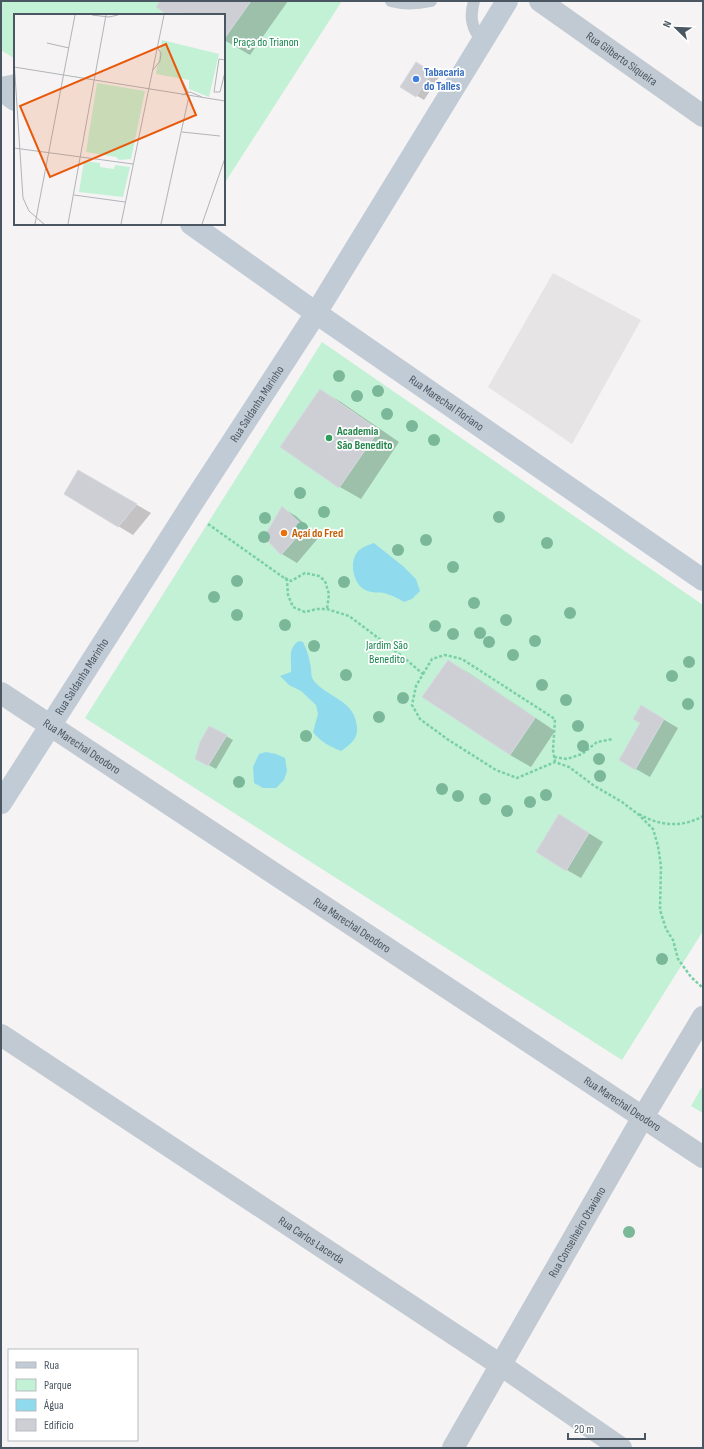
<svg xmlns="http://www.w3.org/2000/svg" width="704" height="1449" font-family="'Sofia Sans Condensed',sans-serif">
  <rect width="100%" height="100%" fill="#f5f3f3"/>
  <path fill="#e6e4e5" d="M553 273 641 320 572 444 488 387Z"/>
  <path fill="#c3f1d5" d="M1 1H342L224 184V15H15V59L1 50Z
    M322 342 703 605V931L622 1060 85 718Z
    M703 1085V1113L691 1106Z"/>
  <path fill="#90daee" d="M374 543 404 567 416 579 420 591 412 599 404 602C398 598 391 595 384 593 380 592 376 593 372 592 358 591 352 575 353 563 355 550 362 547 374 543Z
    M299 641 303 642C306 648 309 656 310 663 312 669 310 676 314 681 328 698 355 700 357 727 358 739 351 744 341 751 329 746 321 742 313 732L318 714 316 705 301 691 289 685 280 676 291 672C292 660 287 648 299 641Z
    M266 752 276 754 285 758 287 771 284 780 276 788H263L254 783 253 767 259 754Z"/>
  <path fill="#0003" d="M161 1H288L250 55 224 40V15H169Z
    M416 63 439 77 424 100 401 86Z
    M320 390 341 402 399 442 361 499 340 487 281 447Z
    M78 471 151 513 133 535 65 494Z
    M282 508 296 516 319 537 297 563 282 554 265 537Z
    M448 661 469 673 555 731 531 767 510 755Z
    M641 706 678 728 650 777 620 760 641 723Z
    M226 736 233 740 216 769 203 762Z
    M574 824 603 842 581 878 567 870Z"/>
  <path fill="#cdcfd5" stroke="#d7d9de" d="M160 1H251L224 39V15H180L176 12 174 15H167L156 7Z
    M416 62 432 72 416 97 400 87Z
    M320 389 379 430 339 488 280 447Z
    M78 470 137 504 118 527 64 494Z
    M282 506 305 528 281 555 264 537Z
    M448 660 535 718 510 755 422 697Z
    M641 705 664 719 635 770 619 760 640 723 633 719Z
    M209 726 227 735 208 766 195 759 200 742Z
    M559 814 589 833 566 871 536 852Z"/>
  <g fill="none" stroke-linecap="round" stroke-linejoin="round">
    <path stroke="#7ad0a6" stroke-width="2.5" stroke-dasharray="3 2" stroke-linecap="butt" d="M208 524 287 580 288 595 293 607 305 612 317 609H327L349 616 402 656 423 674 416 686 412 705 420 719 447 739 496 770 517 778 555 762 569 767 593 785 622 802 639 815 653 829 658 846 661 866 660 910 666 929 673 940 678 959 691 977 703 988
      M285 578 291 581 305 573 319 576 325 581 329 594 327 609
      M423 674 432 659 445 655 462 659 555 719 553 750 555 762
      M554 757 567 759 582 754 597 742 613 739
      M639 814C659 826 682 828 703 816"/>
    <path stroke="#c1cad2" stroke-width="12" d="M391 1C405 5 417 4 431 1
      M474 1C469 18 472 29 483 42
      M1 83 15 80"/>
    <g stroke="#c1cad2" stroke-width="22">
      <path id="s1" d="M540 1 703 116"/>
      <path id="s2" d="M1 693 703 1157"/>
      <path id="s3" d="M1 1035 502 1366 621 1448"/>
      <path id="s4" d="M453 1448 643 1117 703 1017"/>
    </g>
    <g stroke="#c1cbd6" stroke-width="22">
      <path d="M1 90 15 100"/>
      <path id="s5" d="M191 224 316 313 703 580"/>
      <path id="s6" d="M1 803 188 510 316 313 507 1"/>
    </g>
  </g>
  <g fill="#7bb799">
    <circle cx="339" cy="376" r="6"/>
    <circle cx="378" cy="391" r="6"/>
    <circle cx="357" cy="396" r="6"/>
    <circle cx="387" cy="414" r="6"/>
    <circle cx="412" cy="426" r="6"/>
    <circle cx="434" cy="440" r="6"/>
    <circle cx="300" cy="493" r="6"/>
    <circle cx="324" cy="512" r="6"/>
    <circle cx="499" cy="517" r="6"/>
    <circle cx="265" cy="518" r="6"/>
    <circle cx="302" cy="528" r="6"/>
    <circle cx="264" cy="537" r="6"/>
    <circle cx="426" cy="540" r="6"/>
    <circle cx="547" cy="543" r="6"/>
    <circle cx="398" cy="550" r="6"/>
    <circle cx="453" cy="567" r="6"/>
    <circle cx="237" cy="581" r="6"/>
    <circle cx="344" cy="582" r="6"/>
    <circle cx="214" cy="597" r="6"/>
    <circle cx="474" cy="603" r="6"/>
    <circle cx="570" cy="613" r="6"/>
    <circle cx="237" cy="615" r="6"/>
    <circle cx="506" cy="620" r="6"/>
    <circle cx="285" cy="625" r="6"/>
    <circle cx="435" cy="626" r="6"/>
    <circle cx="480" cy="633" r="6"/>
    <circle cx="453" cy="634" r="6"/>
    <circle cx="535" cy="641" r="6"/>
    <circle cx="489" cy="642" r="6"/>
    <circle cx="314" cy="646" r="6"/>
    <circle cx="513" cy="655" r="6"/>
    <circle cx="689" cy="662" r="6"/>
    <circle cx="346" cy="675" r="6"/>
    <circle cx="672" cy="676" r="6"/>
    <circle cx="542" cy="685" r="6"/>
    <circle cx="403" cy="698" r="6"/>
    <circle cx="566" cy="700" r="6"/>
    <circle cx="688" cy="704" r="6"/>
    <circle cx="379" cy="717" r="6"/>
    <circle cx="578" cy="726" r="6"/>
    <circle cx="306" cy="736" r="6"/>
    <circle cx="583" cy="746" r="6"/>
    <circle cx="599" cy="759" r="6"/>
    <circle cx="600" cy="776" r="6"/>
    <circle cx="239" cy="782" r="6"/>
    <circle cx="442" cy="789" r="6"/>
    <circle cx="546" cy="795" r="6"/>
    <circle cx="458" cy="796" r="6"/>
    <circle cx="485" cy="799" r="6"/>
    <circle cx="530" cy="802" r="6"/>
    <circle cx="507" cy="811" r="6"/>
    <circle cx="662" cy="959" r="6"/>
    <circle cx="629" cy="1232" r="6"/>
  </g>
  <circle fill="#3f7fe0" stroke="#fff" stroke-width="1.5" cx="416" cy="79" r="4"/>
  <circle fill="#2e9e5b" stroke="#fff" stroke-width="1.5" cx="329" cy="438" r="4"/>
  <circle fill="#e8710a" stroke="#fff" stroke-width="1.5" cx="284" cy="533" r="4"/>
  <g text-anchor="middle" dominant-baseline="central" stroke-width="3.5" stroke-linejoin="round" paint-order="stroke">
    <g font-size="12" fill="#17864f" stroke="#fff">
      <text x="266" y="42">Praça do Trianon</text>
      <text x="387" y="645">Jardim São<tspan x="387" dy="14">Benedito</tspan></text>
    </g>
    <g font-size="12" fill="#4a5661" stroke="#fff">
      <text stroke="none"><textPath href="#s1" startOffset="100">Rua Gilberto Siqueira</textPath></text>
      <text stroke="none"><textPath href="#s5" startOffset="312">Rua Marechal Floriano</textPath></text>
      <text stroke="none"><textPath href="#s6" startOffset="474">Rua Saldanha Marinho</textPath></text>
      <text stroke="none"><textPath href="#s6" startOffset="150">Rua Saldanha Marinho</textPath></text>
      <text stroke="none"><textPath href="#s2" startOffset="97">Rua Marechal Deodoro</textPath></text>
      <text stroke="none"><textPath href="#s2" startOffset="421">Rua Marechal Deodoro</textPath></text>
      <text stroke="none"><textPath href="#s2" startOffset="745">Rua Marechal Deodoro</textPath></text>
      <text stroke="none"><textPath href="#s4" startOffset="249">Rua Conselheiro Otaviano</textPath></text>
      <text stroke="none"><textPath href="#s3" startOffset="372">Rua Carlos Lacerda</textPath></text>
    </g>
    <g font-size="12" font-weight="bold" fill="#366cbe" stroke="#fff" text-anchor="start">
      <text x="424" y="72">Tabacaria<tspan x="424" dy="14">do Talles</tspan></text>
    </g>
    <g font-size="12" font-weight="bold" fill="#27864d" stroke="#fff" text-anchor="start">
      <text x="337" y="431">Academia<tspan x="337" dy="14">São Benedito</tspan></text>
    </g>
    <g font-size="12" font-weight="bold" fill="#c56008" stroke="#fff" text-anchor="start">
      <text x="292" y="533">Açaí do Fred</text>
    </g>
  </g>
  <g transform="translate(14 14)">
    <rect width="211" height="211" fill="#f5f3f3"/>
    <path d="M148 26 205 40 195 83 175 75V66L142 60ZM83 69 131 77 117 145 105 146 102 143 72 138ZM70 147 86 149V153L100 155 101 151 116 153 109 183 65 178Z" fill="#c3f1d5"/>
    <path fill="none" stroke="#b1b4b9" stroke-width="1" d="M78 1 95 3 104 1M33 29 55 34M0 46 9 184 15 197 30 210M211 46 205 45 200 78H206L211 58M0 53 211 87M139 56 146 47 147 39 143 33M168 66 174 78M168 81 176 78 188 83M168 118 206 122M0 134 119 150M60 181 111 188M21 210 61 1M54 210 92 1M107 210 150 1M147 210 175 82M188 210 211 144"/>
    <path fill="#e8590c" fill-opacity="0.15" stroke="#e8590c" stroke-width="2" d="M152 30 182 101 36 163 6 92Z"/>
    <rect width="211" height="211" fill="none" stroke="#4a5661" stroke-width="2"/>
  </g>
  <rect width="704" height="1449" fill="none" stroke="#4a5661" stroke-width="4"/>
  <rect x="8" y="1349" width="130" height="92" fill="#ffffff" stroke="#b7bbc0"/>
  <rect x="16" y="1362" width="20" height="6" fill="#c1cbd6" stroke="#b7bbc0"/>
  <text x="44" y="1369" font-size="12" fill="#4a5661">Rua</text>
  <rect x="16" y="1379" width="20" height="12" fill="#c3f1d5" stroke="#b7bbc0"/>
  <text x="44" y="1389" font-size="12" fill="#4a5661">Parque</text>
  <rect x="16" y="1399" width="20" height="12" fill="#90daee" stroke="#b7bbc0"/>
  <text x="44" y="1409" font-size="12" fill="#4a5661">Água</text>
  <rect x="16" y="1419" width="20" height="12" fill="#cdcfd5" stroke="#b7bbc0"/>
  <text x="44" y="1429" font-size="12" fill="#4a5661">Edifício</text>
  <g transform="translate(676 28) rotate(293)" stroke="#ffffff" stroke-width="3" paint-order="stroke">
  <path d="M0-3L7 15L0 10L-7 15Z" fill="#4a5661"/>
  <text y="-6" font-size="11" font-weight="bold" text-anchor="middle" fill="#4a5661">N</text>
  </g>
  <path d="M568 1433v6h77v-6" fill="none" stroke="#4a5661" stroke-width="2"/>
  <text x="574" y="1433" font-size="12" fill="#4a5661" stroke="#ffffff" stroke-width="3" paint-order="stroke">20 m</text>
</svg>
